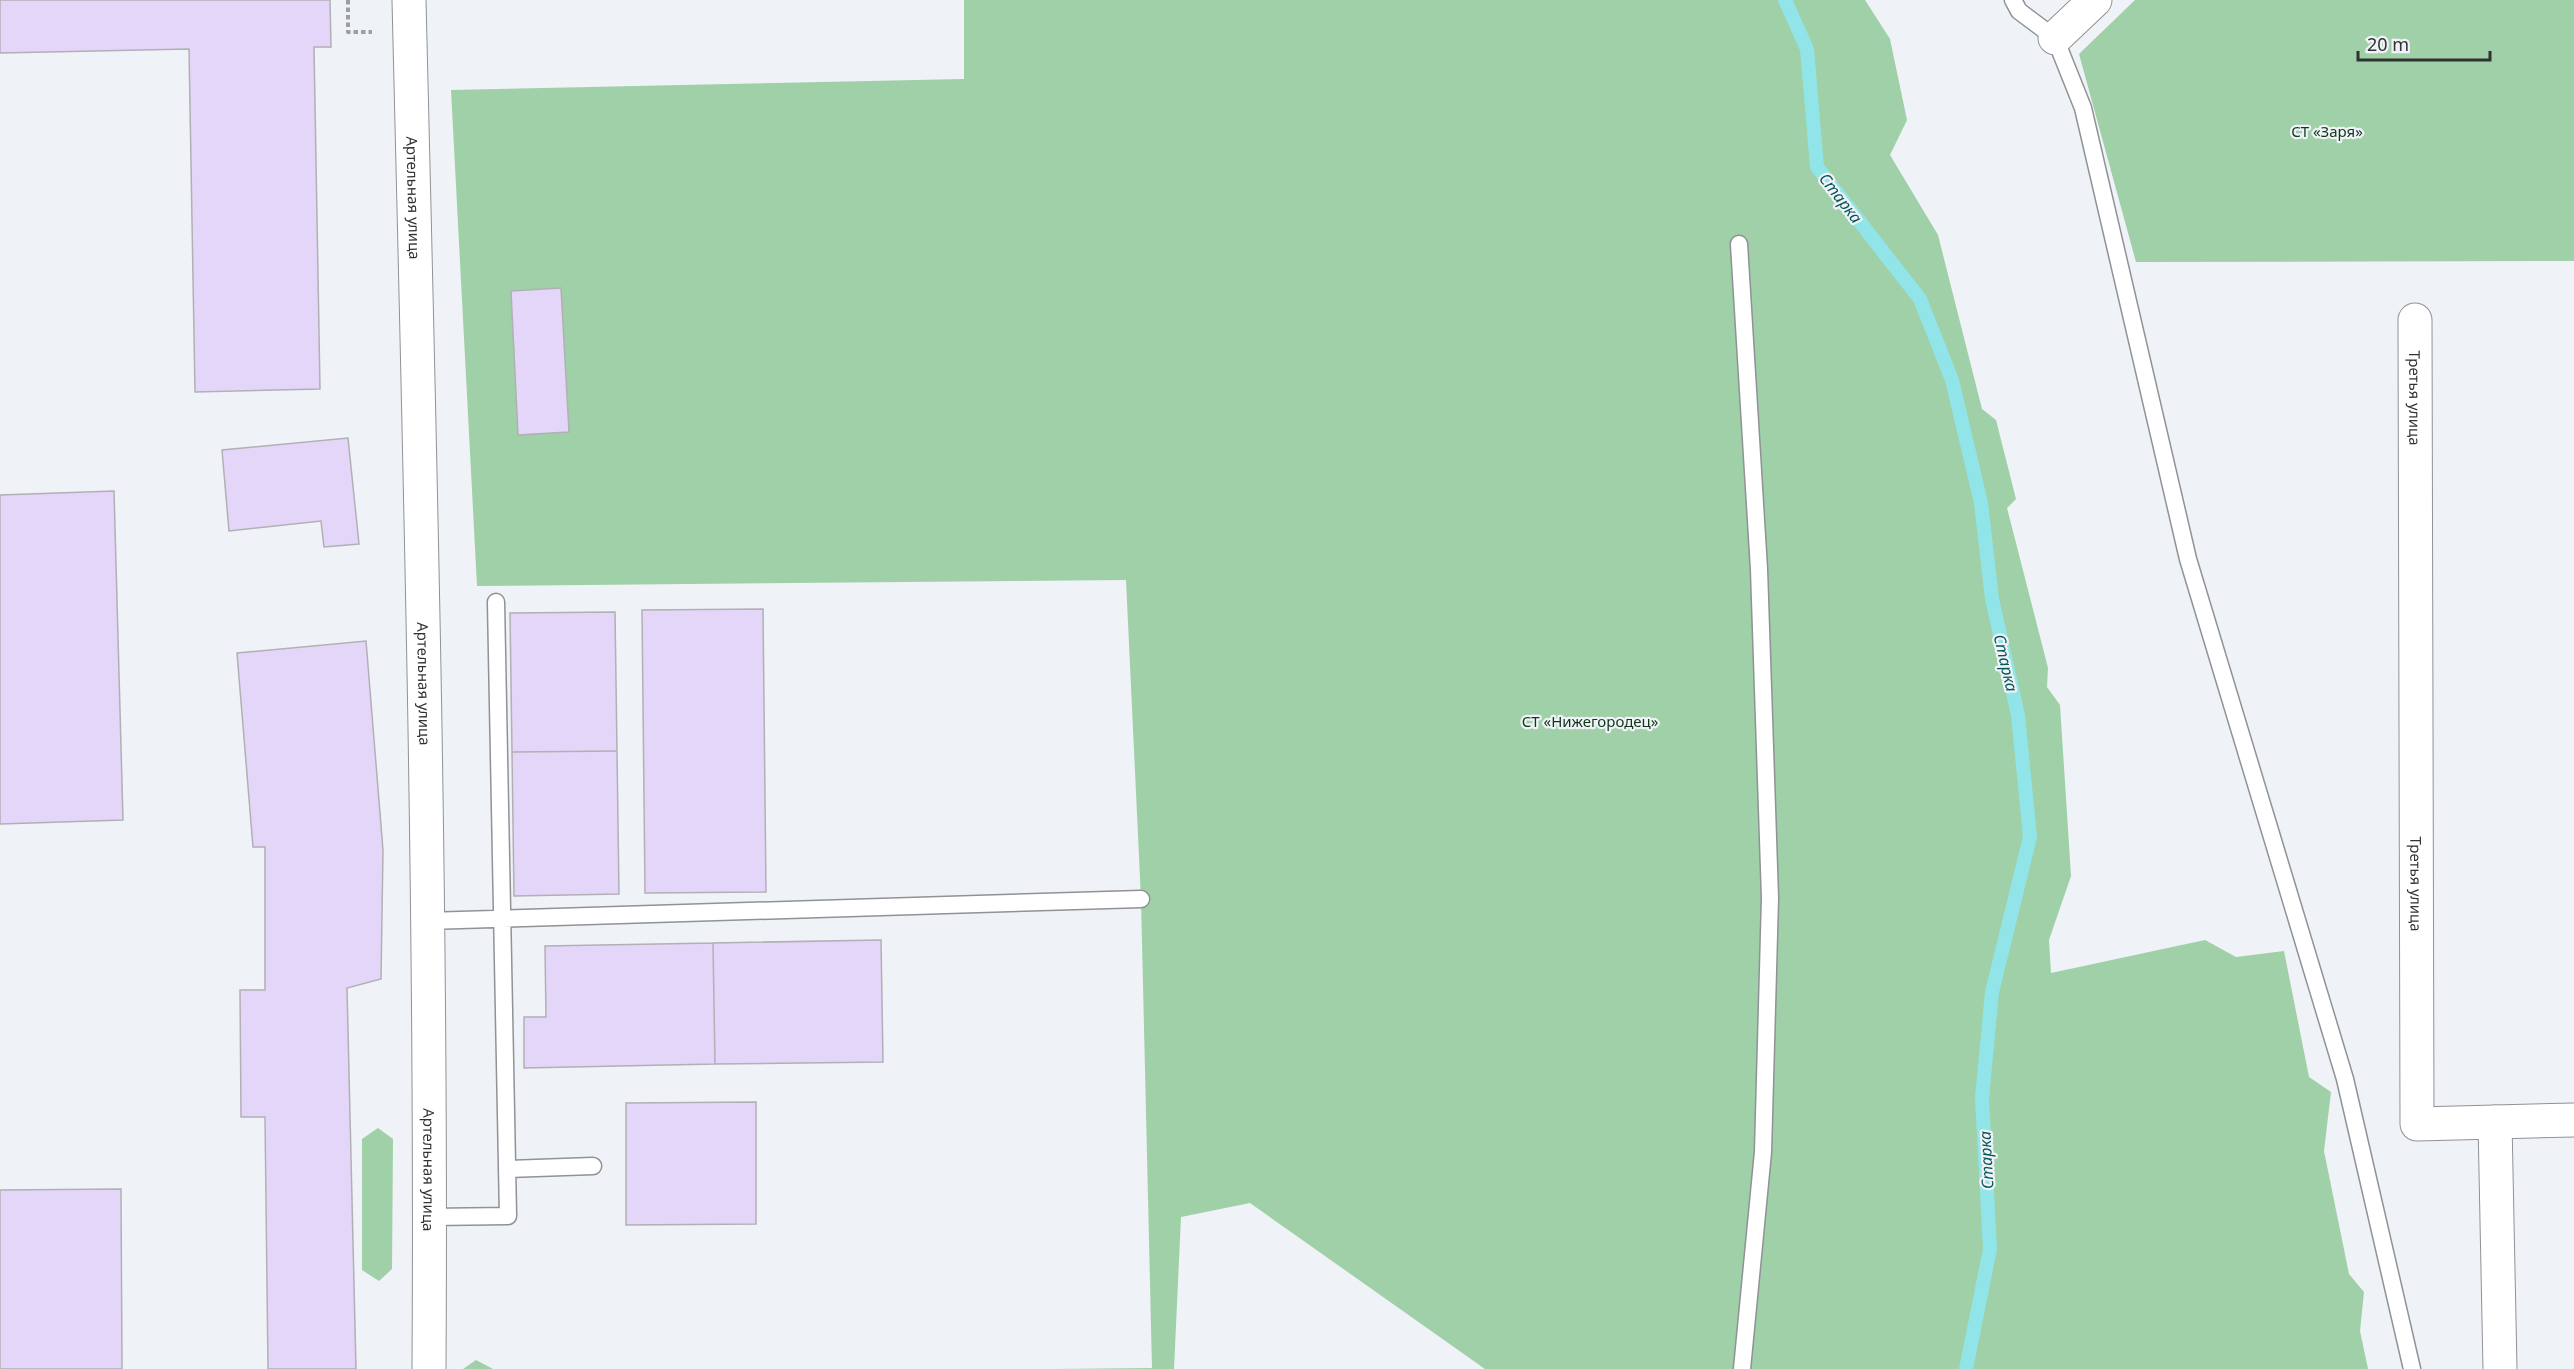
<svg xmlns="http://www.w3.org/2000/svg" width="2574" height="1369" font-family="'Noto Sans',sans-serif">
  <rect width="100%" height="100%" fill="#eff2f6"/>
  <path fill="#9fd0a7" d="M964 0H1865L1890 39 1907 120 1890 155 1938 235 1982 409 1996 420 2016 499 2007 508 2048 668 2047 687 2060 705 2071 876 2049 940 2051 973 2205 940 2236 957 2284 951 2309 1077 2331 1092 2324 1151 2349 1274 2364 1292 2360 1331 2368 1369H1485L1250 1203 1181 1217 1174 1369H1055L1152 1368 1141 899 1126 580 477 586 451 90 964 79Z
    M2135 0H2574V261L2136 262 2079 54Z
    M378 1128 393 1139 392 1269 379 1281 362 1270V1139Z
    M476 1360 493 1369H463Z"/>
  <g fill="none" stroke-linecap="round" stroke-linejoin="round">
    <path stroke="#91e5e9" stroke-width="14" d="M1785 0 1807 49 1817 167 1920 299 1952 380 1981 503 1992 599 2018 715 2030 837 1992 992 1982 1098 1990 1249 1966 1369"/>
  </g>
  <path fill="#e4d6f8" stroke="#b1b0b4" stroke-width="1.5" d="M0 0H330L331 47H314L320 389 195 392 189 49 0 53Z
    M561 288 569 432 518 435 511 291Z
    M348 438 359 544 324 547 321 521 229 531 222 450Z
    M114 491 123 820 0 824V495Z
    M763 609 766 892 645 893 642 610Z
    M615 612 617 751 512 752 510 613Z
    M366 641 383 850 381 979 347 988 356 1369H268L265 1117H241L240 990H265V847H253L237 653Z
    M617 751 619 894 514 896 512 752Z
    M881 940 883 1062 715 1064 713 943Z
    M713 943 715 1064 524 1068V1017H546L545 946Z
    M756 1102V1224L626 1225V1103Z
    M121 1189 122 1369H0V1190Z"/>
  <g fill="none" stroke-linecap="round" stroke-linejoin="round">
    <defs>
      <path id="service" d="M2013 0 2019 11 2055 38 2083 108 2188 559 2345 1079 2412 1369
        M1739 244 1759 569 1770 898 1763 1152 1742 1369
        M427 921 1141 899
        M507 1169 593 1166
        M430 1217 508 1216 496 602"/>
      <g id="minor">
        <path id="s1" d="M409 0C420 456 432 913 429 1369"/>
        <path d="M2055 38 2095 0"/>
        <path id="s2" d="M2415 320 2417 1124 2495 1122 2500 1369"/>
        <path d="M2495 1122 2574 1120"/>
      </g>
    </defs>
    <use href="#service" stroke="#8f9296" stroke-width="19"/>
    <use href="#minor" stroke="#8f9296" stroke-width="35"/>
    <path stroke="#9c9ea1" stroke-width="4" stroke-dasharray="4.5 3" stroke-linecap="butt" d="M348 0V32H372"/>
    <use href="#service" stroke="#fff" stroke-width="16"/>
    <use href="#minor" stroke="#fff" stroke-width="33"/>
  </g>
  <g text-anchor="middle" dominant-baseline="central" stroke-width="4.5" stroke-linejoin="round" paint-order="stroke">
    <g font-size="15" fill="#10371a" stroke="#eff2f6">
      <text x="2327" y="131">СТ «Заря»</text>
      <text x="1590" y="721">СТ «Нижегородец»</text>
    </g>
    <g font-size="15" fill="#313233" stroke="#eff2f6">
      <text stroke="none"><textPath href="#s1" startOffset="198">Артельная улица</textPath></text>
      <text stroke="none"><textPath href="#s2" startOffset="78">Третья улица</textPath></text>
      <text stroke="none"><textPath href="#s1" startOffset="684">Артельная улица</textPath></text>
      <text stroke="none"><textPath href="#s2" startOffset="564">Третья улица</textPath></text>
      <text stroke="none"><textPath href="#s1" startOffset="1170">Артельная улица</textPath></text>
    </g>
    <g font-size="16" font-style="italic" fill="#095659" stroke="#eff2f6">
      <text transform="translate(1841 198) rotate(52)">Старка</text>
      <text transform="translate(2006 663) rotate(77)">Старка</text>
      <text transform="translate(1986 1160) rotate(-93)">Старка</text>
    </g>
  </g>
  <path d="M2358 51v9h132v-9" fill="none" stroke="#313233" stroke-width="3"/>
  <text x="2367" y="51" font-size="18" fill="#313233" stroke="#eff2f6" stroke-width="4.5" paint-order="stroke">20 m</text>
</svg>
